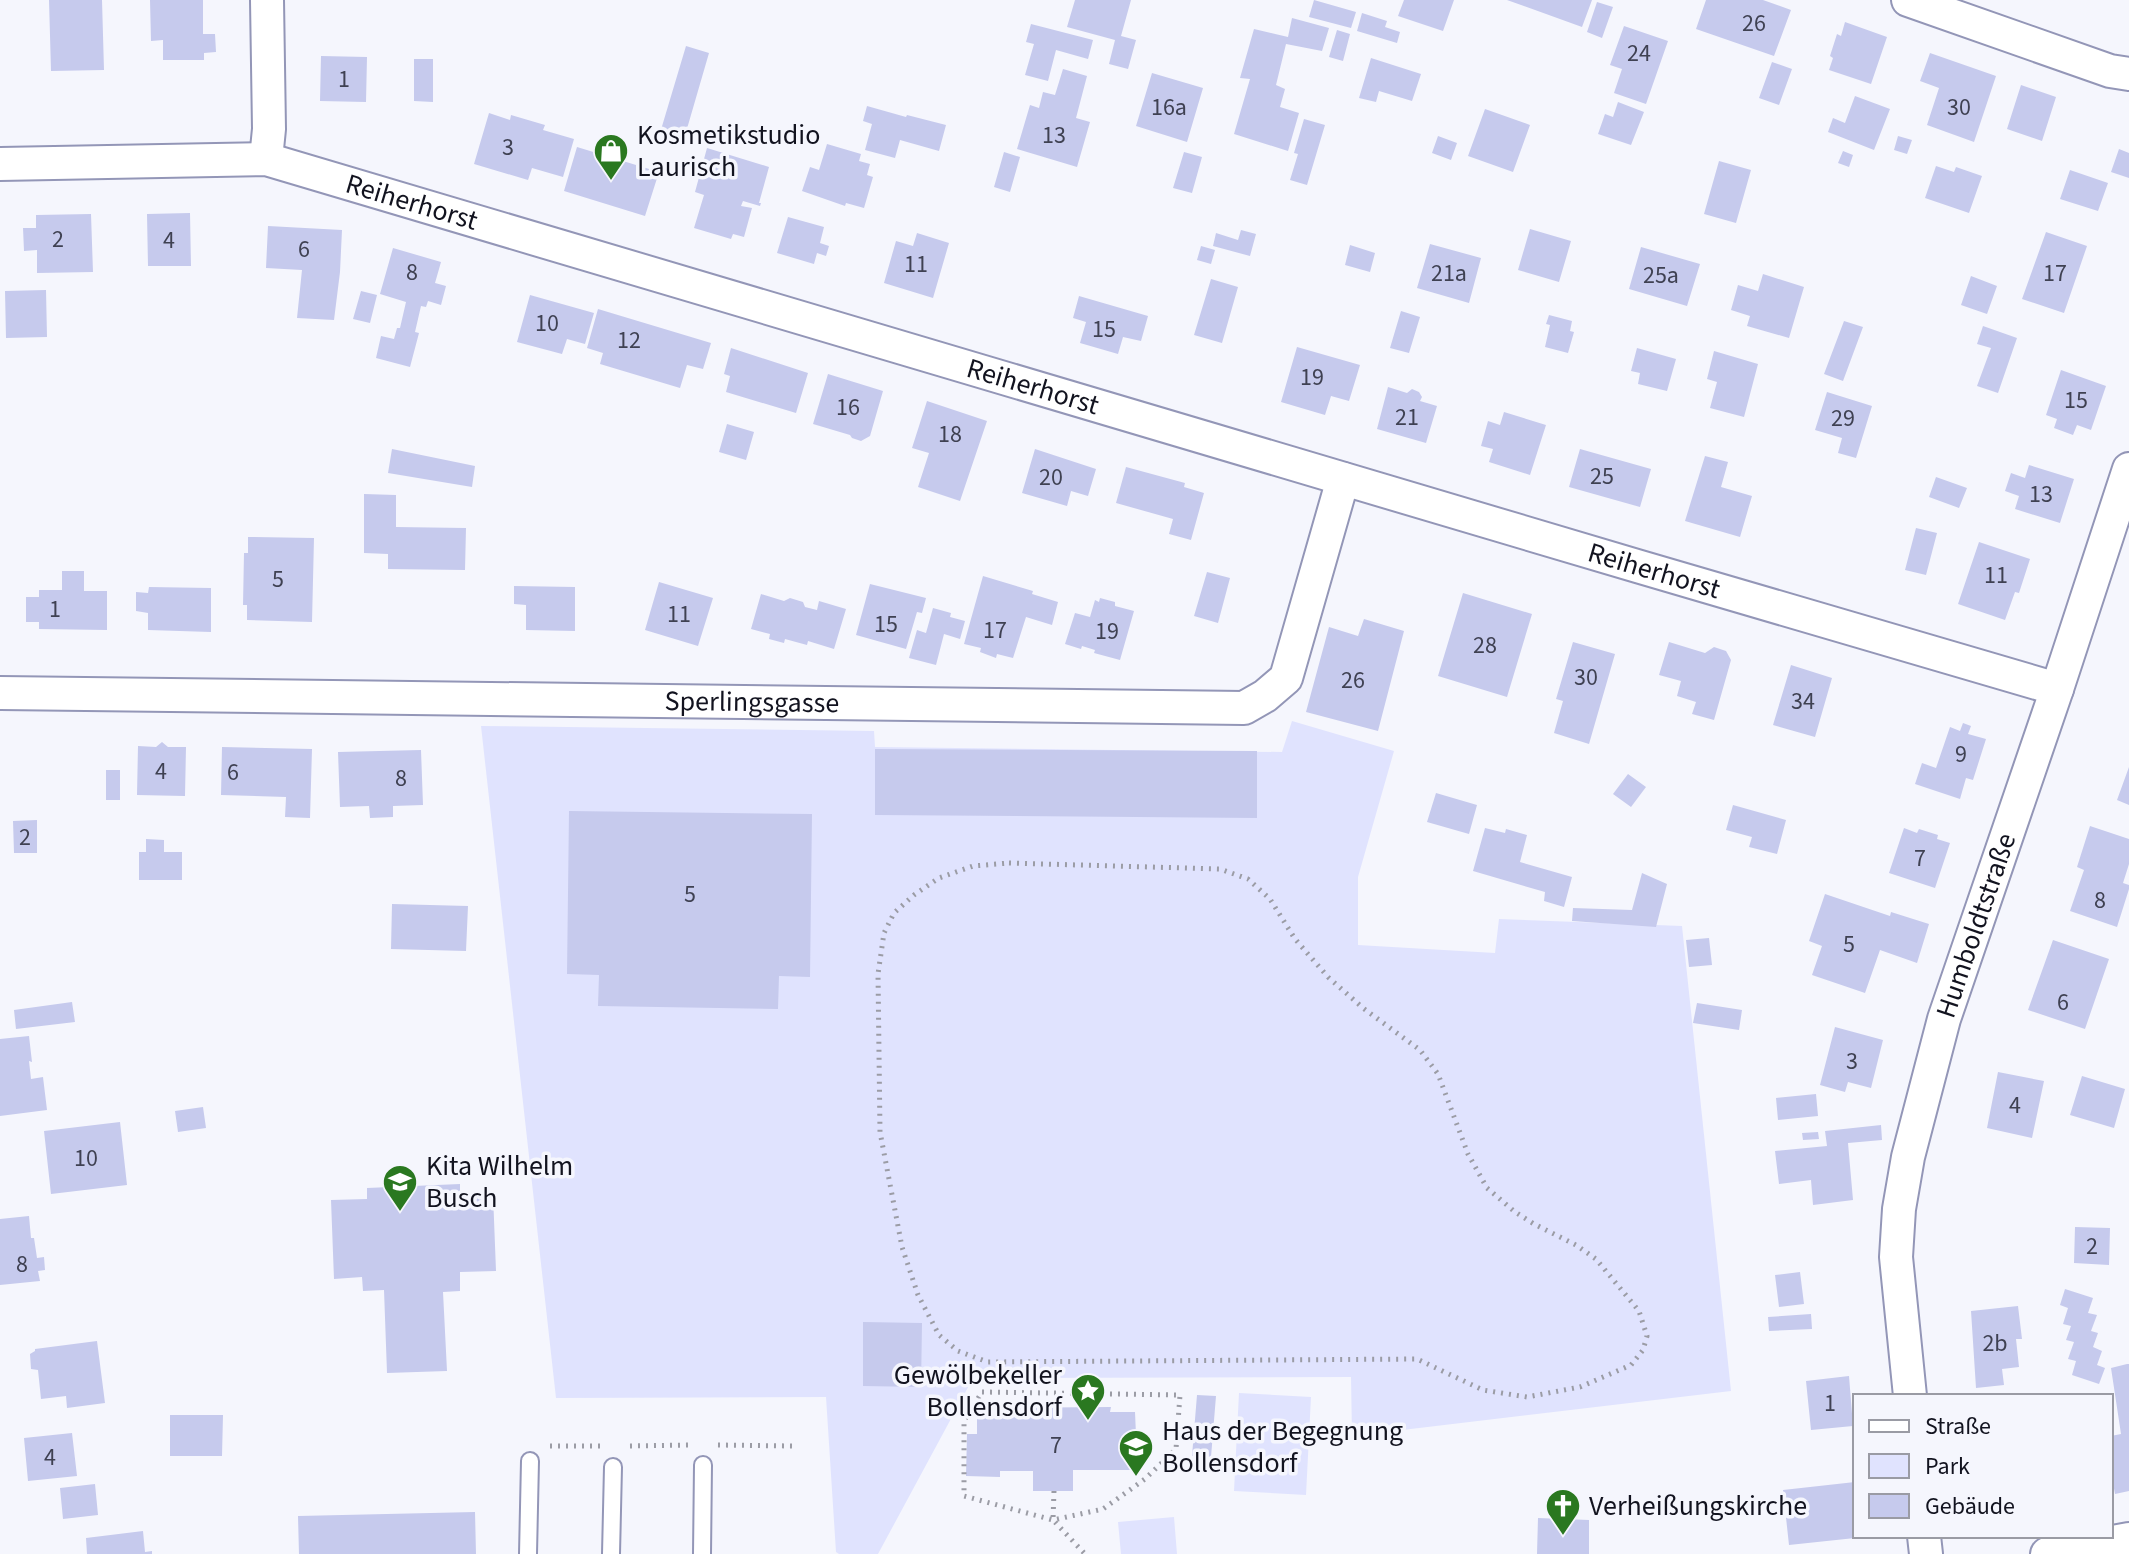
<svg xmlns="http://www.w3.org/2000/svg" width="2129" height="1554" font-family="'Source Sans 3',sans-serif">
  <rect width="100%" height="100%" fill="#f5f6fd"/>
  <path fill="#e0e3fe" d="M1292 721 1394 751 1358 877V945L1495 953 1499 919 1682 926 1731 1391 1352 1436 1351 1377 973 1378 878 1554H839L836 1552 826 1397 556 1398 481 726 874 731 875 747 1282 752Z
    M1239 1393 1311 1397 1306 1495 1234 1491Z
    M1174 1517 1177 1554H1121L1118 1522Z"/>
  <path fill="#c6caed" d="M49 0H102L104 70 51 71Z
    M150 0H203V34H215L216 52 204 53V60H163V40L151 41Z
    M1075 0H1131L1121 36 1136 40 1128 69 1109 64 1115 40 1067 27Z
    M1314 0 1356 12 1351 28 1309 17Z
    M1404 0H1454L1443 31 1398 16Z
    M1507 0H1592L1582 27Z
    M1706 0H1763L1791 10 1774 56 1696 29Z
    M1597 2 1613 7 1602 38 1587 32Z
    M1362 13 1387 21 1385 27 1400 32 1397 43 1357 31Z
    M1292 18 1329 28 1322 51 1286 44 1276 85 1285 89 1280 107 1299 113 1288 151 1234 134 1250 79 1240 78 1254 29 1288 37Z
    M1845 22 1887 37 1871 84 1829 70 1833 58 1830 56 1837 34 1841 36Z
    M1031 24 1093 40 1088 59 1056 50 1048 81 1025 75 1034 44 1026 42Z
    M1624 26 1668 41 1646 104 1614 93 1622 69 1610 65Z
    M1337 30 1350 34 1343 61 1329 57Z
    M686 46 709 53 684 139 660 133Z
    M1930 53 1996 76 1974 142 1927 125 1939 88 1920 81Z
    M321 56 367 57 366 102 320 101Z
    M1371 58 1421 74 1412 101 1379 91 1376 102 1359 98Z
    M414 59H433V102L414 101Z
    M1772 62 1792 69 1779 105 1759 98Z
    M1063 69 1087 76 1076 118 1090 122 1077 167 1017 149 1030 105 1039 108 1043 92 1055 95Z
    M1152 73 1203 88 1187 142 1136 126Z
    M2021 85 2056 97 2042 141 2007 129Z
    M1855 96 1890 109 1874 150 1828 132 1833 118 1845 123Z
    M1618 102 1644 112 1631 145 1598 134 1605 114 1613 117Z
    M867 106 906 117 907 115 946 125 939 151 900 140 895 158 865 150 872 124 863 121Z
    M1485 109 1530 125 1513 172 1468 156Z
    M489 113 510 120 511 115 545 125 543 130 574 139 563 177 532 168 528 180 474 164Z
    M1304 119 1325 125 1307 185 1290 180 1298 154 1294 153Z
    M1438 136 1457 143 1451 160 1432 153Z
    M1898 136 1912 140 1907 154 1894 150Z
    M827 144 861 154 859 161 870 164 867 175 873 177 864 208 846 203 845 206 802 191 810 167 819 170Z
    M577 147 659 172 645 216 564 191Z
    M707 148 769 167 759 203H761L760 206 743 201 741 206 752 208 744 237 733 234 731 239 694 228 704 195 695 192Z
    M2119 149 2129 153V178L2111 172Z
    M1843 151 1853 155 1849 167 1838 163Z
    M1004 152 1020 157 1010 192 994 187Z
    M1184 152 1202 157 1192 193 1173 188Z
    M1719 161 1751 170 1736 223 1704 214Z
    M1936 166 1954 172 1956 167 1982 176 1969 213 1925 198Z
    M2070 170 2108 183 2098 211 2060 199Z
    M190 213 191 266H148L147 214Z
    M91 214 93 272 37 273V250L24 251 23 228H36V215Z
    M788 217 824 227 820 243 829 246 826 256 817 253 814 264 777 253Z
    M268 226 342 230 340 272 334 320 297 318 302 270 266 268Z
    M1530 229 1571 241 1559 282 1518 270Z
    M1241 230 1256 234 1250 256 1213 246 1216 233 1238 240Z
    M2046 232 2087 246 2064 313 2022 299Z
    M917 233 949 243 933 298 884 283 896 241 913 246Z
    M1430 244 1481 258 1469 303 1417 288Z
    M1350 245 1375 253 1370 272 1345 265Z
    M1201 246 1215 250 1211 264 1197 260Z
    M1641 247 1700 264 1687 306 1629 289Z
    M393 248 441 262 435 283 446 286 441 305 428 301 426 307 421 306 415 332 419 333 410 367 376 358 381 336 394 339 397 328H400L406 302 380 294Z
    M1763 274 1804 287 1789 338 1747 326 1750 316 1731 310 1738 285 1758 291Z
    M1971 276 1997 286 1987 314 1961 305Z
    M1211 279 1238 287 1222 343 1194 335Z
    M46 290 47 337 6 338 5 291Z
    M361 291 377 295 370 323 353 319Z
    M530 295 594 313 585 344 567 339 562 354 517 342Z
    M1079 296 1148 316 1141 341 1123 337 1118 354 1080 343 1086 322 1073 318Z
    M598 309 711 343 703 369 687 365 680 388 600 364 603 353 587 348Z
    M1401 311 1420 317 1409 353 1390 348Z
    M1549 315 1572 321 1570 331 1574 332 1568 353 1545 347 1550 325 1546 324Z
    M1844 321 1863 327 1843 381 1824 374Z
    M1983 326 2017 338 1998 393 1977 386 1991 348 1977 344Z
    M1297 347 1360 365 1349 401 1331 396 1325 415 1281 402Z
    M731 348 808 373 796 413 726 392 730 376 724 374Z
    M1637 348 1676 359 1667 391 1638 384 1640 373 1631 371Z
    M1714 351 1758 364 1744 417 1710 408 1717 382 1707 379Z
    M2061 370 2106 386 2091 430 2077 425 2073 435 2054 428 2057 419 2046 415Z
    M828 374 883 391 870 436 861 441 852 438 850 435 813 424Z
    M1388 387 1407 393 1412 389 1419 392 1422 397 1420 401 1437 406 1426 443 1377 429Z
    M1827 392 1872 406 1856 458 1838 453 1842 438 1815 430Z
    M927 401 987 421 960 501 918 487 929 453 912 448Z
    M1504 412 1546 425 1530 475 1489 462 1493 449 1481 446 1488 421 1500 425Z
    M727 424 754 432 746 460 719 452Z
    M392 449 475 466 472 487 388 473Z
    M1035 449 1096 469 1088 496 1071 491 1067 506 1022 493Z
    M1580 449 1651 469 1640 507 1569 487Z
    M1705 456 1728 462 1721 487 1752 496 1740 537 1685 521Z
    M2029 465 2074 479 2060 523 2015 509 2019 496 2005 491 2011 473 2025 478Z
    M1126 467 1185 483 1184 487 1204 493 1191 540 1169 534 1173 519 1116 503Z
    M1936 477 1967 488 1959 508 1929 497Z
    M364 494 396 495V527L466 528 465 570 388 569V554L364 553Z
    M1916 528 1937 533 1926 575 1905 570Z
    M248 537 314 538 312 622 247 620V605H243L244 553H248Z
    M1979 542 2030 559 2019 593 2015 592 2005 620 1958 604Z
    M62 571H84V591H107V630L39 629V622H26V597H39V590H62Z
    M1207 572 1230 578 1218 623 1194 616Z
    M983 576 1033 591 1032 594 1058 602 1052 625 1026 617 1013 658 997 654 996 658 980 652 981 648 964 644Z
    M659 582 713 598 698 646 645 630Z
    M870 584 926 598 922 613 917 612 906 649 856 635Z
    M514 586 575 587V631L526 630V605L514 604Z
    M149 587 211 588V632L148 630V613L136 611V592L148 593Z
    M1463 593 1532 614 1507 697 1438 676Z
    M761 594 784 601 790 598 803 602 805 607 817 610 819 601 846 609 834 649 808 641 807 645 785 639 784 643 769 639 770 634 751 629Z
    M1100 598 1115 602V606L1134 611 1120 660 1094 653 1095 650 1082 646 1081 649 1065 644 1075 613 1090 617 1095 600 1099 602Z
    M933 608 951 613 950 617 965 621 960 639 944 634 936 665 909 658 917 630 926 633Z
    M1364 619 1404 631 1378 731 1306 712 1329 627 1358 636Z
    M1573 642 1615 654 1589 744 1554 733 1563 701 1556 699Z
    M1669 642 1705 653 1714 647 1726 651 1731 660 1714 720 1692 714 1696 702 1677 696 1681 681 1659 675Z
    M1791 665 1832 678 1815 737 1773 725Z
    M1963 723 1971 726 1968 734 1986 739 1973 780 1966 778 1960 799 1915 784 1922 763 1936 768 1950 727 1960 731Z
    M162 742 168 747H186L185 796 137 795 138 746 156 747Z
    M222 747 312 749 310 818 285 817 286 797 221 795Z
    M875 749 1257 751V818L875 815Z
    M421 750 423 805 393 806V817L370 818 369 806 340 807 338 752Z
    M2129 767V805L2117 800Z
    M106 770H120V800H106Z
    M1628 774 1646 787 1631 807 1613 794Z
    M1436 793 1477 805 1469 834 1427 822Z
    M1733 805 1786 820 1777 854 1749 847 1752 837 1726 830Z
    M569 811 812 814 810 977 779 976 778 1009 598 1006 599 975 567 974Z
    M37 820V853H14L13 821Z
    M2090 826 2129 839V864L2123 883 2129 885V889L2117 927 2070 911 2084 870 2077 867Z
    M1485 828 1505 833 1506 829 1527 835 1520 862 1572 877 1564 907 1544 901 1545 892 1473 871Z
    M1904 828 1917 833 1919 829 1938 835 1937 839 1950 843 1935 888 1889 873Z
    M146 839 164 840V852H182V880H139V852H146Z
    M1642 873 1667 884 1656 927 1572 921 1573 908 1632 910Z
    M1825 894 1890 916 1891 912 1929 924 1917 963 1880 950 1865 993 1812 975 1822 946 1809 941Z
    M392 904 468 906 466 951 391 949Z
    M1709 938 1712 965 1689 967 1686 940Z
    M2053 940 2109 959 2085 1029 2028 1010Z
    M72 1002 75 1022 16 1029 14 1010Z
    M1697 1003 1742 1010 1739 1030 1693 1023Z
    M1835 1027 1883 1040 1871 1088 1848 1082 1845 1092 1820 1085Z
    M29 1036 32 1062 29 1061 31 1079 43 1077 47 1110 0 1116V1039Z
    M1998 1072 2044 1081 2032 1138 1987 1128Z
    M2082 1076 2125 1089 2114 1128 2070 1115Z
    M1816 1094 1818 1116 1778 1120 1776 1098Z
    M203 1107 206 1128 178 1132 175 1111Z
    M120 1122 127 1185 51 1194 44 1131Z
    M1881 1125 1882 1140 1848 1143 1853 1200 1813 1205 1811 1180 1779 1184 1775 1151 1827 1146 1825 1131Z
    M1818 1132 1819 1139 1803 1140 1802 1133Z
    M460 1184V1195L493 1194 496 1271 460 1272V1291L443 1292 447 1371 387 1373 384 1290 363 1291 362 1277 334 1279 331 1200 367 1199V1188Z
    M29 1216 31 1238H34L37 1258 44 1257 45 1270 38 1271 40 1281 0 1285V1219Z
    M2075 1227 2110 1228 2109 1265 2074 1263Z
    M1800 1272 1804 1304 1779 1307 1775 1275Z
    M2065 1289 2093 1298 2088 1313 2097 1315 2091 1331 2098 1333 2093 1347 2102 1351 2097 1365 2105 1368 2099 1384 2072 1375 2076 1361 2068 1359 2074 1342 2066 1340 2071 1326 2063 1324 2068 1308 2060 1305Z
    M2018 1306 2022 1339H2016L2019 1367 2002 1369 2004 1385 1976 1388 1971 1311Z
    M1811 1314 1812 1329 1769 1331 1768 1317Z
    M863 1322 922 1323 921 1387 863 1386Z
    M97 1341 105 1403 67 1408 66 1396 41 1399 38 1370 31 1369 30 1354 35 1351V1349Z
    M2127 1364H2129V1491L2115 1494 2111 1472V1436L2121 1434 2111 1368Z
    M1849 1376 1853 1426 1811 1430 1806 1381Z
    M1197 1395 1216 1396 1211 1457 1192 1456Z
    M1111 1407 1110 1412H1135L1136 1435 1146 1436V1455H1136L1135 1470H1073V1491H1033V1471H1000V1477L966 1476 967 1434H977V1413H996L997 1408Z
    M170 1415H223L222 1456H170Z
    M72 1433 77 1476 28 1481 24 1438Z
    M1855 1482V1538L1789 1545 1783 1490Z
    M95 1484 98 1515 63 1519 60 1488Z
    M475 1512 476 1554H299L298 1516Z
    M1538 1518 1589 1520V1554H1537Z
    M143 1531 145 1552 152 1551V1554H87L86 1538Z"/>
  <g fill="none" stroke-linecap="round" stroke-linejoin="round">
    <defs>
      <path id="lane" d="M528 1554 530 1461
        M611 1554 613 1467
        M702 1554 703 1465"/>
      <g id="street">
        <path d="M1908 0 2110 71 2129 74"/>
        <path d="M266 159 269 129 267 0"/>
        <path id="s1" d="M0 164 266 159 1637 566 2057 689"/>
        <path id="s2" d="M0 693 1244 708 1265 696 1286 678 1343 479"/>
        <path id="s3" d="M1910 1396 1896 1257 1899 1209 1908 1157 1944 1019 2057 689 2129 469"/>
        <path d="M1924 1536 1926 1554"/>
        <path d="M2047 1554 2129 1539"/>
      </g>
    </defs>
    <use href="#lane" stroke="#9396b7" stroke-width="20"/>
    <use href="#street" stroke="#9396b7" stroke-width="36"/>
    <path stroke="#9b9ca5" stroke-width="5" stroke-dasharray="2 6" stroke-linecap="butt" d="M1009 863 1220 869 1248 879 1270 899 1295 939 1328 977 1363 1008 1420 1050 1438 1074 1468 1154 1487 1188 1515 1212 1534 1224 1576 1245 1596 1259 1639 1311 1647 1336 1643 1350 1631 1365 1580 1387 1527 1397 1483 1390 1417 1359 988 1362 958 1351 939 1335 918 1295 902 1247 880 1132 878 974 884 933 894 913 914 895 939 878 973 866Z
      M982 1392 1180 1395 1176 1449 1145 1479 1103 1509 1053 1520 964 1496V1421Z
      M718 1445 793 1446
      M550 1446H600
      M630 1446 688 1445
      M1054 1491 1053 1520 1085 1554"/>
    <use href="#lane" stroke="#fff" stroke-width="16"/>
    <use href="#street" stroke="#fff" stroke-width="32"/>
  </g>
  <defs>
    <symbol id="shop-pin" viewBox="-11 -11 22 30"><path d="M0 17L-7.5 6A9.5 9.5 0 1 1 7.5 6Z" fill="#2a7820" stroke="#f5f6fd"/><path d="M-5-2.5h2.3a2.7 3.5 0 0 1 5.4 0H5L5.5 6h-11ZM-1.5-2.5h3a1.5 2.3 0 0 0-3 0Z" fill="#fff"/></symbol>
    <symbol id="school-pin" viewBox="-11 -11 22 30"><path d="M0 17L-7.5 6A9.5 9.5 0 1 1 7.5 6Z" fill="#2a7820" stroke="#f5f6fd"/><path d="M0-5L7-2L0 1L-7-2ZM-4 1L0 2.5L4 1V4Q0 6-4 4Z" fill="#fff"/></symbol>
    <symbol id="sight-pin" viewBox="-11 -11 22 30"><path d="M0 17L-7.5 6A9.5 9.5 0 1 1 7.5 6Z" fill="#2a7820" stroke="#f5f6fd"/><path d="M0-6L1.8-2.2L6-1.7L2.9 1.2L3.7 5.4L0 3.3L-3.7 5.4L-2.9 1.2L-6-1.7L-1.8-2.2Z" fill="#fff"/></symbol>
    <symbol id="church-pin" viewBox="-11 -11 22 30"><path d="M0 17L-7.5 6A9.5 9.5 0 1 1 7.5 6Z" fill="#2a7820" stroke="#f5f6fd"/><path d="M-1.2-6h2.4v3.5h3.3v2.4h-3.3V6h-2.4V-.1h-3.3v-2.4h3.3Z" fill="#fff"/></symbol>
  </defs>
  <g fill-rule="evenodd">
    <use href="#shop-pin" x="591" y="131" width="40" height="54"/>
    <use href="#school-pin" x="380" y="1162" width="40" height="54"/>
    <use href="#sight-pin" x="1068" y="1371" width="40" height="54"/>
    <use href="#school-pin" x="1116" y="1427" width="40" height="54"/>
    <use href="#church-pin" x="1543" y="1486" width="40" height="54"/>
  </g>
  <g text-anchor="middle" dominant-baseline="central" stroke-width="7" stroke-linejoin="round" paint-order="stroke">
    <g font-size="24" fill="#3f4152">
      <text x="1754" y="23">26</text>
      <text x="1639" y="53">24</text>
      <text x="344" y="79">1</text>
      <text x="1169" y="107">16a</text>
      <text x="1959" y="107">30</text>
      <text x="1054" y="135">13</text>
      <text x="508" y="147">3</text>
      <text x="58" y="239">2</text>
      <text x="169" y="240">4</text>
      <text x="304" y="249">6</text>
      <text x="916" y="264">11</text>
      <text x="412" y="272">8</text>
      <text x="1449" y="273">21a</text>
      <text x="2055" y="273">17</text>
      <text x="1661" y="275">25a</text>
      <text x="547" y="323">10</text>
      <text x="1104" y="329">15</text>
      <text x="629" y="340">12</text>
      <text x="1312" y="377">19</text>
      <text x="2076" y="400">15</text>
      <text x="848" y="407">16</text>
      <text x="1407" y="417">21</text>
      <text x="1843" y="418">29</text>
      <text x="950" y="434">18</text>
      <text x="1602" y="476">25</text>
      <text x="1051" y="477">20</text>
      <text x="2041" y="494">13</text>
      <text x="1996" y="575">11</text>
      <text x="278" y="579">5</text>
      <text x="55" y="609">1</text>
      <text x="679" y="614">11</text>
      <text x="886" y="624">15</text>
      <text x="995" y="630">17</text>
      <text x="1107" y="631">19</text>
      <text x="1485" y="645">28</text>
      <text x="1586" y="677">30</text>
      <text x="1353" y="680">26</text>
      <text x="1803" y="701">34</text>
      <text x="1961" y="754">9</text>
      <text x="161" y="771">4</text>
      <text x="233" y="772">6</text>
      <text x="401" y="778">8</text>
      <text x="25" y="837">2</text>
      <text x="1920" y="858">7</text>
      <text x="690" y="894">5</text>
      <text x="2100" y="900">8</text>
      <text x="1849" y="944">5</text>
      <text x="2063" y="1002">6</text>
      <text x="1852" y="1061">3</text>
      <text x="2015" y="1105">4</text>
      <text x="86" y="1158">10</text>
      <text x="2092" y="1246">2</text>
      <text x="22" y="1264">8</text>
      <text x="1995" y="1343">2b</text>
      <text x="1830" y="1403">1</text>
      <text x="1056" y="1445">7</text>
      <text x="50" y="1457">4</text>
    </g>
    <g font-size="28" fill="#12131f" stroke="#f5f6fd" text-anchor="start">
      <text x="637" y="135">Kosmetikstudio<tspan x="637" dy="32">Laurisch</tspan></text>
      <text x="426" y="1166">Kita Wilhelm<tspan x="426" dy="32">Busch</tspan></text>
      <text x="1062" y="1375" text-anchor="end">Gewölbekeller<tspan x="1062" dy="32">Bollensdorf</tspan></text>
      <text x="1162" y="1431">Haus der Begegnung<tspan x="1162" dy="32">Bollensdorf</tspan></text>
      <text x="1589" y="1506">Verheißungskirche</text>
    </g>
    <g font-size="28" fill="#12131f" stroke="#f5f6fd">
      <text stroke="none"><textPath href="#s1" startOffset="418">Reiherhorst</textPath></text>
      <text stroke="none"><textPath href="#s1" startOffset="1066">Reiherhorst</textPath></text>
      <text stroke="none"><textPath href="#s1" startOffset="1714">Reiherhorst</textPath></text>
      <text stroke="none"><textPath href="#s2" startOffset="752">Sperlingsgasse</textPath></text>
      <text stroke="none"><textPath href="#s3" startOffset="482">Humboldtstraße</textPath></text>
    </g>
  </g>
  <rect x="1853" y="1394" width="260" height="144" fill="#f5f6fd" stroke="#9a9ba4" stroke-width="2"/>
  <rect x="1869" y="1420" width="40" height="12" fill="#ffffff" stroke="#9a9ba4" stroke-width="2"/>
  <text x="1925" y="1434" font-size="24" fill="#12131f">Straße</text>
  <rect x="1869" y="1454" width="40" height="24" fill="#e0e3fe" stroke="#9a9ba4" stroke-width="2"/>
  <text x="1925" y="1474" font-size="24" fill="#12131f">Park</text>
  <rect x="1869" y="1494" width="40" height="24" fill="#c6caed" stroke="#9a9ba4" stroke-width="2"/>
  <text x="1925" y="1514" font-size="24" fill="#12131f">Gebäude</text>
</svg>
